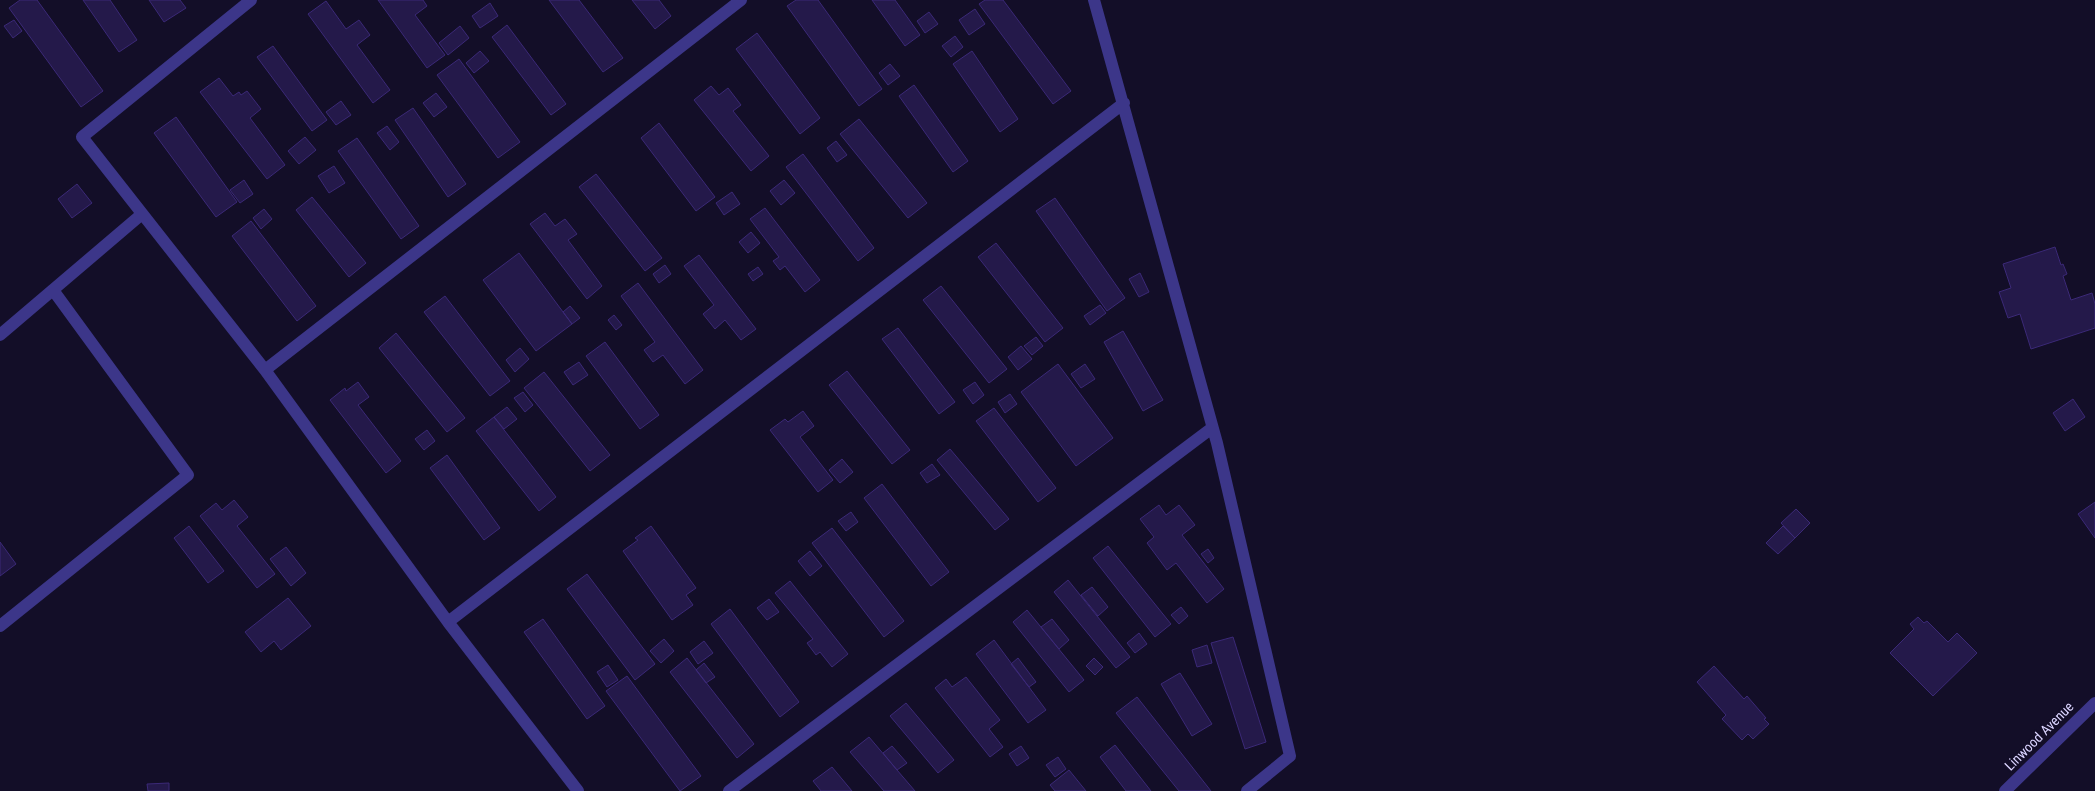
<svg xmlns="http://www.w3.org/2000/svg" width="2095" height="791" font-family="'Roboto Condensed',sans-serif">
  <rect width="100%" height="100%" fill="#130e28"/>
  <path fill="#24194a" stroke="#3b2977" d="M20 0H37L103 91 81 107 9 8Z
    M83 0H110L137 40 119 52Z
    M149 0H180L186 8 164 22Z
    M378 0H423L427 6 415 15 445 55 427 68Z
    M549 0H579L623 58 603 72Z
    M632 0H659L671 16 655 29Z
    M796 0H818L882 89 859 106 787 6Z
    M872 0H895L920 35 905 46Z
    M985 0H1003L1071 91 1053 104 979 4Z
    M326 1 346 29 359 20 370 35 357 45 390 90 373 103 308 14Z
    M490 3 498 16 480 28 472 16Z
    M975 9 985 24 969 35 959 20Z
    M929 12 938 24 925 33 917 21Z
    M14 20 22 31 13 38 4 26Z
    M507 25 566 104 551 115 492 37Z
    M460 26 469 38 448 55 439 43Z
    M757 33 820 118 800 134 736 49Z
    M955 36 963 47 951 57 942 46Z
    M273 46 327 120 312 131 257 57Z
    M480 51 489 61 474 73 466 63Z
    M972 51 1018 119 1000 132 953 64Z
    M459 59 520 142 498 158 437 75Z
    M890 64 900 76 888 85 879 73Z
    M219 78 233 96 239 92 241 95 247 91 261 109 250 118 285 165 267 179 200 92Z
    M914 85 968 161 953 172 899 96Z
    M711 86 719 95 728 88 741 105 733 111 769 156 751 171 694 100Z
    M436 93 447 107 434 117 423 103Z
    M341 101 351 115 336 125 326 112Z
    M413 108 466 184 448 197 395 120Z
    M176 117 237 202 216 217 154 133Z
    M859 119 927 203 908 218 840 134Z
    M659 123 715 197 696 211 641 138Z
    M387 126 399 142 390 150 377 133Z
    M305 137 316 150 299 164 288 151Z
    M357 138 419 226 401 239 338 151Z
    M836 141 847 155 837 162 827 148Z
    M803 154 874 248 858 261 786 167Z
    M334 166 345 183 329 193 318 176Z
    M596 174 662 258 645 271 579 187Z
    M244 180 253 194 240 203 230 190Z
    M784 180 795 193 781 205 770 191Z
    M77 184 92 203 72 218 58 199Z
    M732 192 740 204 724 215 716 203Z
    M312 197 366 263 349 277 296 210Z
    M1055 198 1125 298 1107 311 1036 211Z
    M765 208 820 280 805 292 785 266 780 270 773 261 779 257 750 219Z
    M264 209 272 219 261 229 253 218Z
    M545 213 555 226 565 219 577 234 568 240 602 286 587 299 530 224Z
    M251 221 316 306 297 321 232 236Z
    M751 232 760 243 748 253 739 242Z
    M996 243 1063 328 1045 342 978 257Z
    M2055 247 2061 265 2063 264 2067 274 2063 276 2071 300 2092 293 2095 304V328L2031 349 2020 314 2008 318 1999 292 2011 288 2003 264Z
    M519 253 572 324 536 351 483 280Z
    M699 255 756 329 741 340 725 320 715 329 703 314 714 305 684 266Z
    M665 265 671 274 659 283 653 274Z
    M758 267 763 274 753 281 748 274Z
    M1140 273 1149 292 1139 297 1129 279Z
    M638 283 703 370 685 384 663 355 653 362 644 350 655 342 621 296Z
    M941 286 1007 369 989 383 923 300Z
    M445 296 510 381 490 396 424 312Z
    M1100 305 1106 313 1090 325 1084 316Z
    M570 306 580 318 572 324 563 312Z
    M614 315 622 325 616 330 608 320Z
    M898 328 955 402 939 414 882 339Z
    M1123 331 1163 400 1143 411 1104 342Z
    M396 333 465 418 447 432 379 348Z
    M1036 337 1043 346 1032 355 1024 346Z
    M605 342 659 415 640 429 586 356Z
    M1021 346 1032 359 1018 370 1008 357Z
    M520 348 529 359 515 372 506 360Z
    M579 362 588 375 573 385 564 372Z
    M1058 364 1113 438 1076 466 1021 392Z
    M1085 364 1095 379 1081 388 1071 374Z
    M847 371 910 450 892 464 829 385Z
    M544 372 610 455 590 471 524 388Z
    M358 382 369 397 358 405 401 461 386 473 330 400 345 388 346 391Z
    M975 382 984 395 973 404 963 390Z
    M523 392 533 405 525 412 514 398Z
    M1010 394 1017 404 1005 413 998 402Z
    M2073 399 2085 417 2065 431 2053 413Z
    M507 407 517 419 504 429 494 417Z
    M994 408 1056 488 1038 502 976 421Z
    M803 411 814 426 800 437 833 480 818 492 770 430 785 419 788 422Z
    M494 417 556 497 539 511 476 431Z
    M427 430 435 441 424 450 415 439Z
    M950 449 1009 519 995 530 937 460Z
    M447 455 500 528 484 540 430 468Z
    M842 459 853 472 840 483 829 470Z
    M932 464 940 475 927 483 920 473Z
    M882 484 949 572 931 586 864 498Z
    M234 500 248 517 237 526 275 574 257 588 200 516 216 503 222 510Z
    M2095 502V538L2078 514Z
    M1159 505 1166 515 1179 505 1195 525 1182 535 1224 589 1207 603 1176 563 1167 570 1147 543 1154 537 1140 519Z
    M1796 509 1810 523 1795 538 1781 523Z
    M851 512 858 522 846 531 838 521Z
    M189 526 224 571 208 583 174 538Z
    M651 526 696 588 686 595 693 605 672 620 623 551 638 540 635 538Z
    M1783 526 1795 538 1778 554 1766 543Z
    M832 528 904 621 884 637 812 543Z
    M0 542 16 564 0 576Z
    M1108 546 1171 624 1155 637 1093 558Z
    M286 547 306 573 291 586 270 559Z
    M1208 549 1214 558 1208 563 1201 554Z
    M810 551 822 566 810 576 798 561Z
    M587 574 655 664 635 680 567 589Z
    M1068 580 1130 657 1116 668 1054 592Z
    M790 581 848 654 832 667 820 652 816 655 807 643 813 639 775 593Z
    M1092 587 1108 607 1098 616 1081 595Z
    M288 598 311 626 281 650 274 641 261 652 245 632Z
    M769 599 779 612 767 620 757 608Z
    M1181 607 1188 616 1179 624 1171 615Z
    M730 609 799 702 780 717 711 624Z
    M1027 610 1084 680 1069 692 1013 622Z
    M1918 617 1924 623 1927 621 1948 642 1957 633 1977 653 1933 696 1890 653 1914 629 1910 624Z
    M543 619 605 706 587 719 524 632Z
    M1052 619 1069 640 1059 649 1041 627Z
    M1139 633 1147 644 1135 653 1127 643Z
    M1233 637 1266 742 1245 749 1211 643Z
    M664 639 674 651 661 663 650 651Z
    M994 640 1046 710 1028 723 976 654Z
    M704 641 713 653 698 664 690 652Z
    M1207 645 1212 663 1197 667 1192 650Z
    M687 658 754 744 737 758 670 672Z
    M1018 658 1036 682 1029 687 1011 664Z
    M1094 658 1103 667 1095 675 1086 666Z
    M704 663 715 677 706 683 696 670Z
    M608 665 618 680 607 687 597 672Z
    M1714 666 1744 699 1747 696 1766 718 1764 719 1769 724 1753 739 1748 734 1742 740 1722 719 1726 715 1697 682Z
    M1180 673 1212 724 1192 736 1161 684Z
    M627 676 701 776 680 791 606 691Z
    M966 677 1000 720 989 729 1003 747 990 757 935 688 946 679 952 687Z
    M1137 697 1211 791H1179L1116 713Z
    M906 703 954 760 938 773 890 716Z
    M869 737 897 770 915 791H884L850 752Z
    M1115 745 1151 791H1126L1100 757Z
    M892 746 907 763 897 770 883 753Z
    M1021 746 1029 758 1017 766 1009 754Z
    M1058 757 1066 769 1055 777 1046 765Z
    M832 767 852 791H821L813 781Z
    M1069 770 1086 791H1055L1050 785Z
    M169 783V791H148L147 784Z"/>
  <g fill="none" stroke-linecap="round" stroke-linejoin="round">
    <path stroke="#3c3689" stroke-width="12" d="M251 0 82 137 265 370 448 622 578 791
      M1094 0 1217 443 1290 756 1247 791
      M0 335 142 214
      M265 370 741 0
      M448 622 1124 103
      M0 626 188 475 53 290
      M729 791 1212 428"/>
    <path stroke="#3c3689" stroke-width="12" d="M2005 791 2095 703"/>
  </g>
  <g text-anchor="middle" dominant-baseline="central" stroke-width="4" stroke-linejoin="round" paint-order="stroke">
    <g font-size="14" fill="#dbd5ff" stroke="#130e28">
      <text transform="translate(2039 736) rotate(-45)">Linwood Avenue</text>
    </g>
  </g>
</svg>
